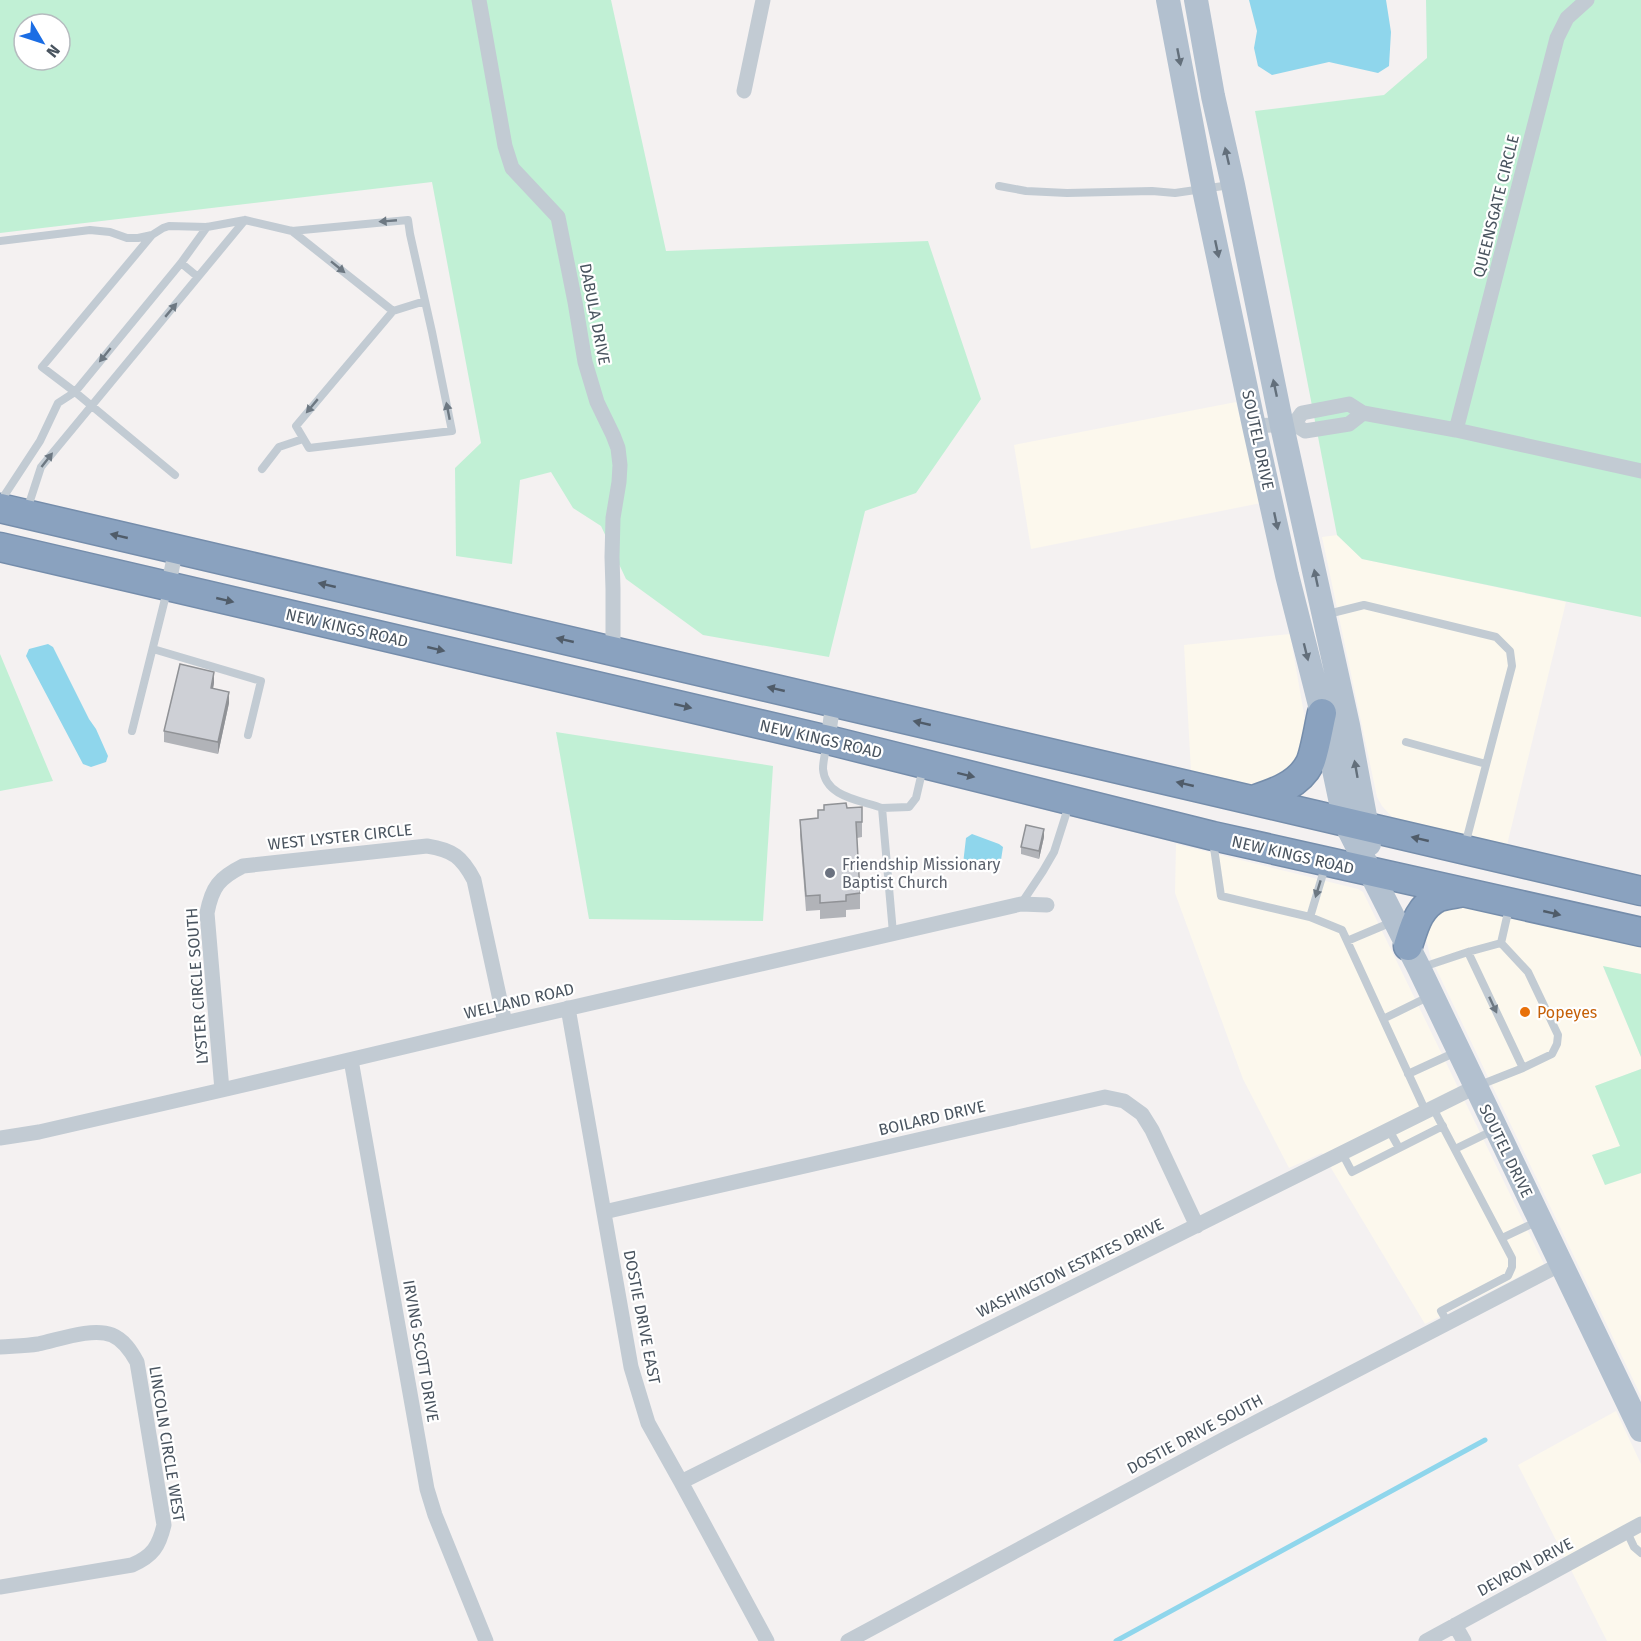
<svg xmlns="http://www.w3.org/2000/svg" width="1641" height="1641" font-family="'Fira Sans',sans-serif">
  <rect width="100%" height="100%" fill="#f4f1f1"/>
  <path fill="#fcf8ed" d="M1236 402 1261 503 1031 549 1014 445Z
    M1337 535 1362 559 1566 602 1507 845 1405 822 1392 817 1382 806 1377 797 1322 537Z
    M1290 634 1307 731 1299 766 1268 785H1249L1191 771 1184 645Z
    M1176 844 1358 889 1363 892 1544 1264 1425 1324 1322 1153 1289 1168 1243 1079 1175 893Z
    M1444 901 1641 944V974L1603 967 1641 1057V1069L1595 1086 1620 1146 1592 1155 1605 1185 1641 1173V1396L1430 956 1425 934Z
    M1616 1411 1641 1464V1641H1607L1518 1465Z"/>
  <path fill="#c1f0d5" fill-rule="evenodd" d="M0 0H611L666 251 928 241 981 399 916 493 865 511 829 657 703 635 626 579 601 526 573 508 551 472 520 480 512 564 456 556 455 468 481 443 432 182 0 233ZM24 24H60V60H24Z
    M1426 0H1641V617L1362 559 1337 535 1255 111 1384 95 1427 58Z
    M0 654 53 781 0 791Z
    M556 732 773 766 763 921 589 919Z
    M1603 966 1641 974V1057Z
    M1641 1069V1173L1605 1185 1592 1155 1620 1146 1595 1086Z"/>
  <path fill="#8fd6ec" d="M1249 0H1386L1391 32 1389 66 1378 73 1329 62 1272 75 1258 66 1254 48 1257 31Z
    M48 644 53 647 89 719 96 729 108 756 106 762 91 767 83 764 26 656 29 649Z
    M972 834 999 844 1003 847 1001 860 971 869 963 864 966 838Z"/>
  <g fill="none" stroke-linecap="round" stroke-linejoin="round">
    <path stroke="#8fd6ec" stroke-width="5" d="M1116 1641 1485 1440"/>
    <defs>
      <path id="highway" d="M0 508 1641 891
        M0 547 828 740 1213 836 1641 932
        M1253 800C1274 793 1299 785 1310 763 1315 752 1319 725 1322 713
        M1408 946C1414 927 1419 906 1439 897 1445 895 1453 894 1459 893"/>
    </defs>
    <use href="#highway" stroke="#758dab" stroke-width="31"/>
    <path stroke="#c2cbd3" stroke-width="8" d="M999 186 1026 191 1067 193 1152 191 1175 193 1230 185
      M152 235 42 367 75 392 175 475
      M0 241 90 230 110 232 127 238H138L152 235 163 228 169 226 207 227 245 220 292 231 408 220 410 234 432 332 452 431 309 448 296 426 393 311 292 231
      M181 263 198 277
      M393 311 425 301
      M262 469 279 447 303 439
      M0 502 40 441 58 403 75 392 181 263 207 227
      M27 510 41 467 245 220
      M1328 614 1364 605 1496 637 1510 651 1512 666 1465 845
      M153 649 261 681 248 735
      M132 731 167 591
      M1406 742 1486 764
      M827 745C825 753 823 761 823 769 825 797 860 800 882 808
      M1213 841 1221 896 1310 917 1342 930 1426 1112
      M1021 904 1043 871 1054 852 1069 805
      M1310 917 1325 867
      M893 933 882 808 909 807 916 798 923 768
      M1347 941 1392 922
      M1468 952 1523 1068
      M1423 967 1468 952 1501 943 1509 908
      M1383 1019 1430 996
      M1408 1074 1456 1052
      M1480 1085 1523 1068 1552 1054 1557 1044 1558 1035 1528 972 1501 943
      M1433 1108 1512 1258V1267L1508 1276 1441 1311 1448 1323
      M1389 1130 1399 1148
      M1455 1149 1494 1130
      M1342 1153 1352 1172 1443 1126
      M1502 1238 1538 1221
      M1627 1532 1634 1547 1641 1553"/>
    <path stroke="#c2cbd3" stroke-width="15" d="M479 0 505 146 512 168 558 217 575 302 585 362 597 402 613 435 618 448 620 465 619 482 613 518 612 557 613 589V651
      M744 91 763 0
      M1294 424 1302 413 1349 404 1363 413 1456 430 1641 471
      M1254 426 1294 424 1305 431 1349 424 1363 413
      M1456 430 1557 38 1567 18 1587 0
      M168 587 176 549
      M828 740 833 702
      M568 1008 631 1367 648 1423 681 1482 767 1641
      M351 1060 427 1489 435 1515 486 1641
      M222 1090 207 913C212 887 219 878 243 866L427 846C453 850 462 857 474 880L505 1023
      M0 1138 39 1132 222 1090 505 1023 1021 904 1047 905
      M604 1212 1105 1097 1124 1101 1142 1114 1152 1130 1197 1226
      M0 1347C12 1346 25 1346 38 1344 58 1340 92 1327 112 1335 124 1340 131 1351 137 1362L164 1525C159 1546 153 1556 132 1565L0 1587
      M681 1482 1475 1087
      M1455 1625 1464 1641
      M848 1641 1224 1439 1561 1264
      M1426 1641 1641 1524"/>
    <path stroke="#b2c0cf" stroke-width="24" d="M1168 0 1204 190 1254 426 1287 575 1322 713 1345 822 1419 968 1641 1430
      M1196 0 1213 96 1233 185 1282 426 1348 725 1367 827 1369 844"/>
    <use href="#highway" stroke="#8aa2bf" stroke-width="28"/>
  </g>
  <path fill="#b1b3b8" d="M214 683 213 688 229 703 218 754 164 742V731Z
    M862 807V837L857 838 860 893V909L846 910V917L820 919V910L806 911 800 835V820L818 818V810Z
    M1044 837 1039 859 1021 854V847Z"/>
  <path fill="#909296" d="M214 672V683L211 699V688Z
    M229 692V703L218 754V742Z
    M1044 829V837L1039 859V851Z"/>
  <path fill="#ced0d6" stroke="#909296" stroke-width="1.5" d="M180 664 214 672 211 688 229 692 218 742 164 731Z
    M846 803 847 808 862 807V822H856L860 893 846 895V901L820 903V895L806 896 800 820 818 818V810H824V805Z
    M1026 825 1044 829 1039 851 1021 847Z"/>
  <defs><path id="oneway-solid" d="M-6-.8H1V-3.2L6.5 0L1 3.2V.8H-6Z" transform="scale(1.5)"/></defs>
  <g fill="#636f7b">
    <use href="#oneway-solid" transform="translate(1179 57) rotate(79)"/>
    <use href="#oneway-solid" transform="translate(1227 156) rotate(-103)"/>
    <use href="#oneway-solid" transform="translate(1217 249) rotate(78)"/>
    <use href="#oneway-solid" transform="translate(1275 388) rotate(-102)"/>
    <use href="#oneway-solid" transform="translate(1276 521) rotate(78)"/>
    <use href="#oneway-solid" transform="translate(1316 578) rotate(-102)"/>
    <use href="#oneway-solid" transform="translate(1306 652) rotate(76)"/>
    <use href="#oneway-solid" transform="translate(1356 769) rotate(-100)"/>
  </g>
  <g fill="#6d7882">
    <use href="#oneway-solid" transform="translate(388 221) rotate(175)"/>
    <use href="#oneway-solid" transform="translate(338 267) rotate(39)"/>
    <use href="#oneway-solid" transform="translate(171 310) rotate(-50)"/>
    <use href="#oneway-solid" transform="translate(105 355) rotate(129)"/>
    <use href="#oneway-solid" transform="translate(312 406) rotate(130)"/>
    <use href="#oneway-solid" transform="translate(448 411) rotate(-101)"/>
    <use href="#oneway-solid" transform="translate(47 460) rotate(-52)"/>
    <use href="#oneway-solid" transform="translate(1318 889) rotate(107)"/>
    <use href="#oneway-solid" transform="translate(1493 1005) rotate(65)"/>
  </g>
  <g fill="#505c69">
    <use href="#oneway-solid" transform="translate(119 536) rotate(-167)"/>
    <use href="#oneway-solid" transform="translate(327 585) rotate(-167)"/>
    <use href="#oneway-solid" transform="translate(225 600) rotate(13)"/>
    <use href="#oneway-solid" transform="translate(565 640) rotate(-167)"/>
    <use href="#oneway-solid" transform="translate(436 649) rotate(13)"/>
    <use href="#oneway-solid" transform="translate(776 689) rotate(-167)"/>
    <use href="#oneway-solid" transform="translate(683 706) rotate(13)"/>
    <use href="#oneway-solid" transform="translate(922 723) rotate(-167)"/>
    <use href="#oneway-solid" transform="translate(966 775) rotate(14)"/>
    <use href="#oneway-solid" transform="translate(1185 784) rotate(-167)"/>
    <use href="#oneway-solid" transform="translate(1420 839) rotate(-167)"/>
    <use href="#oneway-solid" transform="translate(1552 913) rotate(13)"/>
  </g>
  <circle fill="#6b7280" stroke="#fff" stroke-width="2" cx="830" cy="873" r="6"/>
  <circle fill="#e8710a" stroke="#fff" stroke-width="2" cx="1525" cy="1012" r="6"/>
  <g text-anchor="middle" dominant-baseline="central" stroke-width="4.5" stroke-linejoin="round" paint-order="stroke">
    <g font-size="16" fill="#49545f" stroke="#fff">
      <text transform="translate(1496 206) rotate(-76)">QUEENSGATE CIRCLE</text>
      <text transform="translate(595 314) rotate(79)">DABULA DRIVE</text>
      <text transform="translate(1258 440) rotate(78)">SOUTEL DRIVE</text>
      <text transform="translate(347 628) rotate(13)">NEW KINGS ROAD</text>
      <text transform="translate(821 739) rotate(13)">NEW KINGS ROAD</text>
      <text transform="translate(340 837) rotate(-6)">WEST LYSTER CIRCLE</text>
      <text transform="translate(1293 855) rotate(13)">NEW KINGS ROAD</text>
      <text transform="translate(197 986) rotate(-94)">LYSTER CIRCLE SOUTH</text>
      <text transform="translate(519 1001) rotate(-13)">WELLAND ROAD</text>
      <text transform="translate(932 1118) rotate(-13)">BOILARD DRIVE</text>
      <text transform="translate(1506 1151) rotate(64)">SOUTEL DRIVE</text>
      <text transform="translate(1070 1268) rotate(-26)">WASHINGTON ESTATES DRIVE</text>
      <text transform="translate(642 1317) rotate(79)">DOSTIE DRIVE EAST</text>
      <text transform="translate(421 1351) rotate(80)">IRVING SCOTT DRIVE</text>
      <text transform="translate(1195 1434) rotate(-28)">DOSTIE DRIVE SOUTH</text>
      <text transform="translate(167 1444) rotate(81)">LINCOLN CIRCLE WEST</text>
      <text transform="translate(1525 1567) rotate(-28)">DEVRON DRIVE</text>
    </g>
    <g font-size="16" fill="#5b616d" stroke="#fff" text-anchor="start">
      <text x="842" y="864">Friendship Missionary<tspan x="842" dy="18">Baptist Church</tspan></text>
    </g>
    <g font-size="16" fill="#c56008" stroke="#fff" text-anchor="start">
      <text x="1537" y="1012">Popeyes</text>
    </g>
  </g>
  <g transform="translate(42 42) rotate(129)"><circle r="28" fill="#ffffff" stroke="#b6bbbf" stroke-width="1.5"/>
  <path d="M0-4.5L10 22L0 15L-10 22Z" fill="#1b6de4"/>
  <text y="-9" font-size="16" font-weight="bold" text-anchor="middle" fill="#49545f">N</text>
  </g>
</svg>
